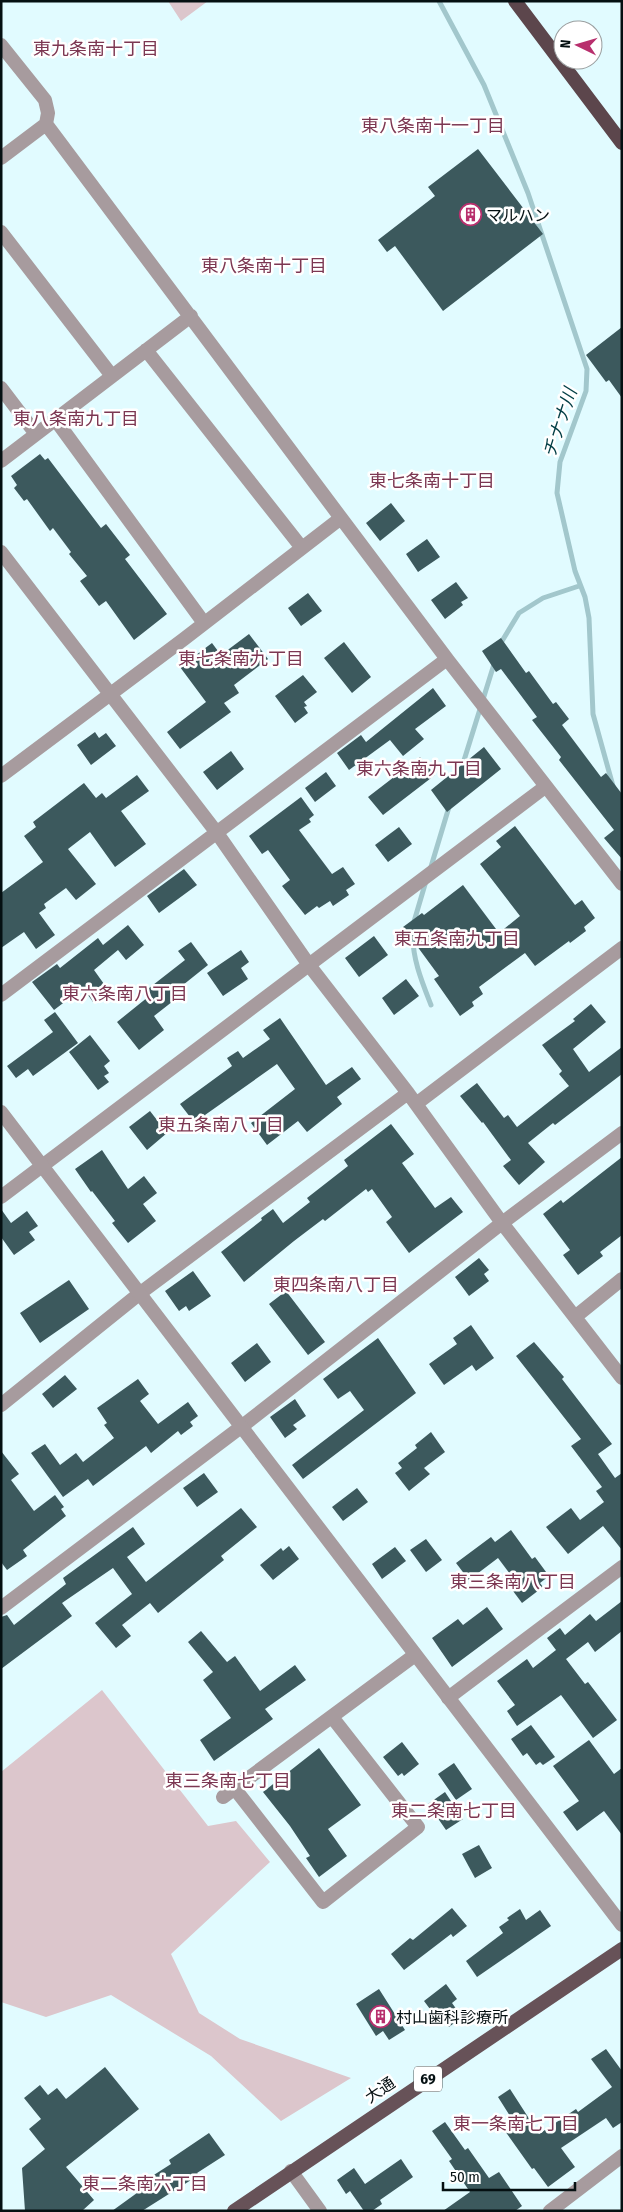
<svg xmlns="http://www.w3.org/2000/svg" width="623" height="2212" font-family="'Fira Sans Condensed','Noto Sans JP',sans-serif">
  <rect width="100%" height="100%" fill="#e1fbff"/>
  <path fill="#dcc6cc" d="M168 1H208L181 21Z
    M102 1690 208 1826 236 1821 270 1862 171 1954 199 2013 240 2039 351 2078 281 2121 211 2056 111 1995 46 2017 1 2002V1772Z"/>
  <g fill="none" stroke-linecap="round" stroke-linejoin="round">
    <path stroke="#a2c7cc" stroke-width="5" d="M439 1 484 85 528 193 587 369 586 391 560 462 557 493 575 571 585 597 589 618 593 714 613 786
      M499 646 519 613 543 598 579 586
      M461 770 495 661
      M430 870 449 807
      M413 925 426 881
      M413 934C412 958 422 982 431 1005"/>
  </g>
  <path fill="#3c595d" d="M478 149 543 234 443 311 395 246 387 252 378 240 435 196 428 187Z
    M622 327V398L609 380 606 382 586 355Z
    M40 454 45 460 48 458 101 528 106 524 130 555 125 559 167 614 134 640 106 601 99 606 80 581 87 576 69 554 71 552 53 528 50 531 27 499 24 501 14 488 17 485 11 476Z
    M391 503 405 521 380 541 366 523Z
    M427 539 440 557 418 572 406 554Z
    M456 582 468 598 461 602 463 605 445 619 431 600Z
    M308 593 322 611 301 626 288 608Z
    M249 634 268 659 234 685 239 693 224 703 231 712 180 749 167 732 206 702 180 667 212 643 221 655Z
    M501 638 526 673 529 671 553 704 556 702 569 719 562 725 601 777 606 773 622 794V859L604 838 614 830 559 760 561 757 532 720 537 717 501 669 496 672 482 651Z
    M344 642 371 677 352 693 324 658Z
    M303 675 317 692 304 702 307 706 304 707 308 713 295 723 275 696Z
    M433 688 446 706 415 729 424 739 403 756 390 740 349 770 337 753 361 735 366 742Z
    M95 732 99 738 106 733 116 746 91 765 77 745Z
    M484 747 501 769 447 812 431 790Z
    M231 751 244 769 217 790 203 772Z
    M420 757 435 775 383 815 368 797Z
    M326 772 336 786 315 802 305 788Z
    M137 775 149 791 121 811 146 844 115 867 90 832 68 849 96 884 76 900 66 888 44 904 46 908 39 913 55 935 36 949 24 932 1 948V893L43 862 24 836 36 827 33 822 84 783 96 798 102 793 106 798Z
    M301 797 314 815 309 819 311 822 299 830 332 874 343 867 355 884 346 890 349 895 333 906 330 901 319 908 317 906 305 915 282 886 290 880 268 850 262 854 249 836Z
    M515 826 575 905 582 900 595 918 584 927 586 931 570 943 569 941 535 966 525 953 479 987 483 994 472 1002 474 1006 460 1016 434 979 439 976 403 927 422 913 424 915 463 885 499 933 520 916 480 864 501 847 496 841Z
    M399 827 412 844 388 862 375 845Z
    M184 869 197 885 159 913 147 896Z
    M128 925 144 945 126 960 118 950 94 970 109 991 93 1002 83 988 54 1010 32 982 57 964 60 968 98 938 103 945Z
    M374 936 388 955 359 977 345 958Z
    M191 942 208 965 173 993 177 998 154 1016 164 1030 139 1050 117 1022 148 997 144 992 185 960 178 951Z
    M241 950 249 962 241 968 248 979 223 996 207 973Z
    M406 979 419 996 394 1015 382 998Z
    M591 1004 606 1022 573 1049 589 1072 622 1047V1074L555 1125 553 1123 528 1143 545 1162 519 1185 503 1166 511 1160 483 1122 482 1123 460 1096 477 1083 504 1118 508 1115 517 1127 569 1086 559 1074 562 1071 542 1045 575 1021 573 1019Z
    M55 1012 78 1043 33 1076 28 1069 16 1078 7 1066 53 1032 44 1020Z
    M280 1018 326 1085 352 1067 361 1079 337 1097 342 1104 307 1132 298 1121 267 1145 251 1123 295 1089 277 1064 205 1115 208 1118 197 1126 180 1104 232 1066 227 1058 238 1051 243 1058 270 1039 263 1030Z
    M90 1035 110 1061 104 1066 109 1073 104 1076 109 1082 98 1090 69 1052Z
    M150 1111 167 1133 147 1150 129 1127Z
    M391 1124 414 1154 402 1163 435 1208 451 1197 463 1212 409 1253 386 1222 392 1217 372 1189 368 1192 366 1189 325 1221 323 1219 294 1241 244 1282 221 1252 262 1220 261 1218 273 1209 283 1223 310 1202 307 1198 348 1166 344 1160Z
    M102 1150 128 1189 144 1176 157 1193 143 1204 156 1221 128 1243 112 1223 115 1221 92 1191 91 1192 75 1169Z
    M622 1157V1235L600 1252 603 1256 578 1275 563 1255 570 1250 543 1214 561 1200 563 1203Z
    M1 1209 11 1223 27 1211 38 1226 29 1232 35 1240 14 1255 1 1237Z
    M479 1258 489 1270 484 1274 489 1281 469 1296 455 1277Z
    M193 1271 211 1296 189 1311 186 1306 179 1311 165 1291Z
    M69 1280 89 1309 40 1343 20 1313Z
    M286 1291 325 1342 308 1355 269 1304Z
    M471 1325 494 1358 476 1371 472 1365 444 1385 429 1364 457 1344 453 1338Z
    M378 1338 416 1393 303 1479 292 1465 364 1410 350 1391 338 1399 323 1379Z
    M534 1342 564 1377 562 1379 612 1444 598 1454 615 1478 622 1473V1550L603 1526 568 1554 546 1527 571 1508 580 1520 604 1502 596 1491 602 1487 571 1446 581 1439 516 1356Z
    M257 1343 271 1362 245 1382 231 1363Z
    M65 1375 77 1389 53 1408 42 1394Z
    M138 1379 149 1394 140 1401 158 1424 188 1402 198 1416 190 1422 193 1426 181 1435 178 1431 151 1453 146 1446 93 1486 88 1479 63 1497 31 1453 45 1444 60 1465 76 1453 83 1462 114 1438 104 1425 107 1423 97 1408Z
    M295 1399 306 1416 293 1425 297 1429 285 1438 270 1417Z
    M431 1432 445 1452 424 1468 430 1474 409 1491 395 1473 402 1468 398 1463 417 1448 415 1445Z
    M1 1451 19 1474 11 1480 34 1511 55 1495 64 1507 61 1509 66 1516 23 1550 27 1556 7 1570 1 1562Z
    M204 1473 218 1492 197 1507 183 1488Z
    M357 1488 368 1502 343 1521 332 1507Z
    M241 1508 257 1527 221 1556 224 1560 158 1613 150 1603 122 1625 131 1636 116 1648 95 1623 132 1594 113 1568 62 1603 72 1616 1 1669V1617L7 1615 14 1625 66 1584 63 1578 133 1527 145 1544 127 1557 146 1582Z
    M511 1530 532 1559 535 1557 549 1576 540 1583 543 1587 522 1603 510 1587 516 1582 498 1558 469 1580 456 1563 491 1537 495 1542Z
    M426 1539 442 1560 426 1572 410 1550Z
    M289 1546 299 1559 273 1580 260 1565 281 1548 283 1551Z
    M395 1547 406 1561 382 1579 372 1564Z
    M622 1601V1631L595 1652 588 1642 566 1659 585 1684 588 1682 617 1720 593 1738 561 1695 517 1726 507 1711 515 1705 497 1681 527 1659 533 1668 556 1650 547 1638 560 1628 565 1635 590 1614 596 1621Z
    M487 1607 503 1629 452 1667 432 1638 458 1619 463 1625Z
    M201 1631 227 1662 235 1656 260 1691 295 1665 306 1680 265 1709 273 1719 214 1761 200 1740 231 1718 203 1680 213 1672 188 1642Z
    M531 1725 555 1757 543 1765 540 1762 536 1765 527 1753 523 1756 511 1739Z
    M589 1740 614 1774 622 1768V1835L604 1811 577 1831 563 1812 579 1801 553 1766Z
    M402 1742 419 1764 404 1776 402 1773 398 1776 383 1757Z
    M319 1748 361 1805 328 1829 347 1856 319 1877 306 1858 310 1856 290 1826 263 1792Z
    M454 1763 472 1789 456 1800 438 1774Z
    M445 1792 463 1819 446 1830 428 1804Z
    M479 1845 492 1868 475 1878 462 1854Z
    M452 1908 467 1926 453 1937 451 1934 404 1970 391 1954 410 1938 413 1940Z
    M520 1909 526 1920 540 1910 551 1926 477 1977 466 1961 503 1933 499 1927 509 1920 507 1918Z
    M446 1984 457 1999 452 2003 462 2017 449 2027 437 2010 433 2013 424 2001Z
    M379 1989 405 2030 389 2040 383 2031 376 2036 356 2004Z
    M606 2049 622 2071V2122L613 2128 606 2118 561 2148 575 2167 548 2187 534 2168 532 2169 505 2131 515 2124 498 2097 510 2089 539 2134 576 2109 578 2112 612 2087 591 2059Z
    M105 2067 139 2109 66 2167 94 2200 82 2211H25L22 2168 45 2149 29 2129 41 2119 24 2098 40 2085 48 2095 57 2088 66 2099Z
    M445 2122 465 2150 468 2148 489 2178 499 2172 522 2206 515 2211H443L470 2192 449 2161 452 2159 432 2131Z
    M209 2133 225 2155 197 2173 199 2175 142 2211H112L148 2185 146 2180 171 2164 169 2160Z
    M401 2159 413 2177 380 2200 382 2204 372 2211H364L350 2191 346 2194 337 2180 354 2168 365 2184Z"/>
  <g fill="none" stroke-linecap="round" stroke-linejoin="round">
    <path stroke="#a79b9e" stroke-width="14" d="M1 45 45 100 48 113 46 124
      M1 158 46 124 341 518 184 639 1 776
      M1 232 112 376
      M146 350 302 548
      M1 388 36 434
      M55 419 204 623
      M1 461 191 316
      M1 552 217 833 309 965 408 1093 502 1223 241 1427 1 1608
      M447 659 622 884
      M1 995 447 659 341 518
      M416 1104 622 948
      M622 1133 502 1223 622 1378
      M1 1197 545 787
      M575 1317 622 1279
      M1 1405 139 1294 408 1093
      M448 1698 622 1567
      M235 1789 323 1902 418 1827 332 1717
      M223 1797 415 1655
      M291 2171 320 2211
      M550 2211 622 2156"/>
    <path stroke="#a79b9e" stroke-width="14" d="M1 1112 622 1925"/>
    <path stroke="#675258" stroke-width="14" d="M234 2211 622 1949"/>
    <path stroke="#5c464c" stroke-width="14" d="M515 1 622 143"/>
  </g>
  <defs>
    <symbol id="building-ring" viewBox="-11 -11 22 22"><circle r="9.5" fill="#fff" stroke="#b82f6d" stroke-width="1.5"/><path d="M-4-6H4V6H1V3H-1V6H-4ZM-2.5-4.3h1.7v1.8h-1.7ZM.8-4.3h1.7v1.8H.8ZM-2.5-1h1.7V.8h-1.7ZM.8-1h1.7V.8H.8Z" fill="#b82f6d"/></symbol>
  </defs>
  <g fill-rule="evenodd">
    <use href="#building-ring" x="458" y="202" width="25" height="25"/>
    <use href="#building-ring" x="368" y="2004" width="25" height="25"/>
  </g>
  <g text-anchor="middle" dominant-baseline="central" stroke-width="5" stroke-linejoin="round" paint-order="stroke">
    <rect fill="#fff" stroke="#505859" stroke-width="1" x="414" y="2066.5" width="28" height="25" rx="4"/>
    <g font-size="15" font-weight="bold" fill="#051012">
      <text x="428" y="2079">69</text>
    </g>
    <g font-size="16" fill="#051012" stroke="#fff" text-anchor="start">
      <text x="486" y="215">マルハン</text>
      <text x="396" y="2017">村山歯科診療所</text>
    </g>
    <g font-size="16" fill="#051012" stroke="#fff">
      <text transform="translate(380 2090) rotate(-34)">大通</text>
    </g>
    <g font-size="18" fill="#7c3752" stroke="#fff">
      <text x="96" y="49">東九条南十丁目</text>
      <text x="433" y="126">東八条南十一丁目</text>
      <text x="264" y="266">東八条南十丁目</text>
      <text x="76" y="419">東八条南九丁目</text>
      <text x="432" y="481">東七条南十丁目</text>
      <text x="241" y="659">東七条南九丁目</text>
      <text x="419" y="769">東六条南九丁目</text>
      <text x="457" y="939">東五条南九丁目</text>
      <text x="125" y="994">東六条南八丁目</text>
      <text x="221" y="1125">東五条南八丁目</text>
      <text x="336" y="1285">東四条南八丁目</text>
      <text x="513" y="1582">東三条南八丁目</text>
      <text x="228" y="1781">東三条南七丁目</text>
      <text x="454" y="1811">東二条南七丁目</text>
      <text x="516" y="2124">東一条南七丁目</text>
      <text x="145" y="2184">東二条南六丁目</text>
    </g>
    <g font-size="18" font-style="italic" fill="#013d44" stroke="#fff">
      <text transform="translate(560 423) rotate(-72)">チナナ川</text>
    </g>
  </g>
  <rect width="623" height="2212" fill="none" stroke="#051012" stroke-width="5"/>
  <g transform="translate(578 45) rotate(275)"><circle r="24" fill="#ffffff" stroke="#9b9fa0"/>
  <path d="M0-4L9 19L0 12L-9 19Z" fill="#b82f6d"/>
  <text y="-8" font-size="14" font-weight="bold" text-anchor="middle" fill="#051012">N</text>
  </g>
  <path d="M443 2182v8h132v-8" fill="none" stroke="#051012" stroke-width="2.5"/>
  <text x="450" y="2182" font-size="15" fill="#051012" stroke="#ffffff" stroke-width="4" paint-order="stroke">50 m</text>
</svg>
